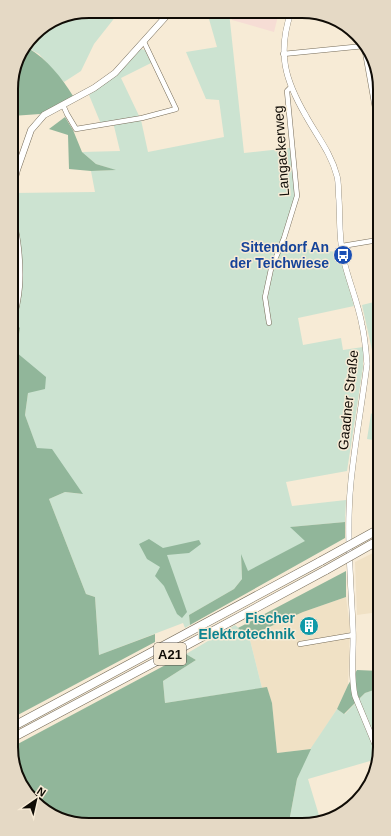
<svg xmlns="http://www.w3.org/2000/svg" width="391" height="836" font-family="Arial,sans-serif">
  <rect width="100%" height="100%" fill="#f7ebd6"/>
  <path fill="#f0e1c5" d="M379 550V612L357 615 355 562Z
    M346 597 350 629 348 685 337 709 311 749 277 753 272 703 267 688H262L249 636 303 612Z"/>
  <path fill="#f6ddd5" d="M232 12H279L274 32 232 20Z"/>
  <path fill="#cce3d1" d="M88 11H120L94 44 81 71 64 82 39 54 28 48C31 43 33 36 37 31 45 21 77 9 89 14Z
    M207 12H229L244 153 290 148 296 182V195L279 247 339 252 354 306 298 318 303 345 341 338 343 350 363 347V367L347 471 286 482 292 506 346 500 345 522 291 527 306 541 247 572 241 556 242 579 234 589 189 615 190 625 185 628 183 623 99 655 95 597 86 594 49 499 65 492 82 494 37 449 25 415 28 393 16 352 20 328 12 319V309L18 278 12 232V193L95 192 91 171 115 170 96 164 82 152 120 151 113 122 101 124 89 95 121 71 141 49 145 50 151 63 121 78 141 120 148 152 224 137 219 100 206 99 186 52 217 47Z
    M378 301V369L376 368 362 305Z
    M378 389 379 441 367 439 371 414 376 410Z
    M235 625 249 636 262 688 165 703 163 681 196 660 186 654Z
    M380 688V752L377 759 308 779 321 822H289L297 779 305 759 311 748 337 709 345 714 365 693Z"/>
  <path fill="#91b69a" d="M28 48C47 59 62 78 73 96L40 114 12 116V79Z
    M65 117 73 130 82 152 96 164 116 170 91 171 69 169 68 135 49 129Z
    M12 232 18 278 12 309Z
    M12 319 20 328 16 352 46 377 45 389 28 393 25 415 37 448 52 449 83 494 65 492 49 499 86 594 95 597 99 655 155 634V642L14 717Z
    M345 522V538L190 625 189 615 234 589 242 579 241 554 248 571 305 541 290 527Z
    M149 539 163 548 199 540 201 544 189 553 167 555 187 612 182 618 177 614 164 586 155 576 160 567 147 559 139 544Z
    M346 571V597L303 612 249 636 238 628Z
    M186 654 196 660 163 681 165 703 267 687 272 703 277 753 311 749 297 779 289 822 74 824 37 805 14 767V746Z
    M357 670 380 671V688L365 693 344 714 337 709 348 685Z"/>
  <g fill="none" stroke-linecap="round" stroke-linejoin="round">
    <defs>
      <path id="minor" d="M283 54 364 46 375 108H377
        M63 105 67 114 76 129 142 118 176 109 144 42
        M342 246 378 240
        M269 323 265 297 271 269 284 238 297 196 287 91 291 87
        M300 644 353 635"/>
      <path id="tertiary" d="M291 12C277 53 285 80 306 116 317 136 331 153 337 176 339 183 338 192 339 200 340 219 339 238 343 257 348 280 358 302 362 325 365 338 366 351 367 364 362 403 355 442 351 481 346 530 351 581 353 630 354 652 350 674 355 696L379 754"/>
      <path id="secondary" d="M12 190 17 170 31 130 44 115 94 88 115 73 170 12
        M12 214C14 225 17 237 18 248 21 276 20 296 12 322"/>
      <path id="motorway" d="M14 726 321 561
        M14 737 187 645 326 570"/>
    </defs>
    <use href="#minor" stroke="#766c59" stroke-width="5.5"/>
    <use href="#tertiary" stroke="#766c59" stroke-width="6"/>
    <use href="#secondary" stroke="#766c59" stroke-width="7"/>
    <use href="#motorway" stroke="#766c59" stroke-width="9"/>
    <use href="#minor" stroke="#fff" stroke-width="4.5"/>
    <use href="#tertiary" stroke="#fff" stroke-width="5.5"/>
    <use href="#secondary" stroke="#fff" stroke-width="6"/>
    <use href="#motorway" stroke="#fff" stroke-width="8"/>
    <defs>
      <path id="motorway-bridge" d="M321 561 379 529
        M326 570 379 540"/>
    </defs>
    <use href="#motorway-bridge" stroke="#766c59" stroke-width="9" stroke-linecap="butt"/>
    <use href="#motorway-bridge" stroke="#fff" stroke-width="8"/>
  </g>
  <defs>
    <symbol id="bus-disc" viewBox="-11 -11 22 22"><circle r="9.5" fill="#1a4fb4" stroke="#f7ebd6"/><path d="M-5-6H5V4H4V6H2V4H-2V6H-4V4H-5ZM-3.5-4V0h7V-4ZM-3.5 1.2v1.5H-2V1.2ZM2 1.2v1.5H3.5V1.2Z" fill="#fff"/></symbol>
    <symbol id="building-disc" viewBox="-11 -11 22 22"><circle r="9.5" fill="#0f9aa8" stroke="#f7ebd6"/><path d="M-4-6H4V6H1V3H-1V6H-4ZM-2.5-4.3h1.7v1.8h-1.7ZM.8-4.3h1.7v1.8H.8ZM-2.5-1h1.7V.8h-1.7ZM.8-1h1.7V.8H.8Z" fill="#fff"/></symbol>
  </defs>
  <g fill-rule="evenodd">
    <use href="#bus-disc" x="332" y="244" width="22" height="22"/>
    <use href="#building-disc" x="298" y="615" width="22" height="22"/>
  </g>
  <g text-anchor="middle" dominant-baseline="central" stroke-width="3" stroke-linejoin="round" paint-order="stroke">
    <rect fill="#f7ebd6" stroke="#554f44" stroke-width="1" x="154" y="643" width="32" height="22" rx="3"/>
    <g font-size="13" font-weight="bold" fill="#100c06">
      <text x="170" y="654">A21</text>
    </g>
    <g font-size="14" fill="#100c06" stroke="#f7ebd6">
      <text transform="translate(281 151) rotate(-94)">Langackerweg</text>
      <text transform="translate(348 400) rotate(-84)">Gaadner Straße</text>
    </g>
    <g font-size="14" font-weight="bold" fill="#164399" stroke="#f7ebd6" text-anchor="end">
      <text x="329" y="247">Sittendorf An<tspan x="329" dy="16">der Teichwiese</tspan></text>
    </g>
    <g font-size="14" font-weight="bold" fill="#0d838f" stroke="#f7ebd6" text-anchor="end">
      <text x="295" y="618">Fischer<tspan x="295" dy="16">Elektrotechnik</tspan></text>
    </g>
  </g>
  <path d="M0 0H391V836H0ZM89 18H302A71 71 0 0 1 373 89V747A71 71 0 0 1 302 818H89A71 71 0 0 1 18 747V89A71 71 0 0 1 89 18Z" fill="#e5d9c5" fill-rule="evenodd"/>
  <path fill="none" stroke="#100c06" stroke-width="2" d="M89 18H302A71 71 0 0 1 373 89V747A71 71 0 0 1 302 818H89A71 71 0 0 1 18 747V89A71 71 0 0 1 89 18Z"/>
  <g transform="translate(36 800) rotate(34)" stroke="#f7ebd6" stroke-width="3" paint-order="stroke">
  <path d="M0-3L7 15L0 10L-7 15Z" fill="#100c06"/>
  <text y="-6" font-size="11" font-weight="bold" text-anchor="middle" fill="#100c06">N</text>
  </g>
</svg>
